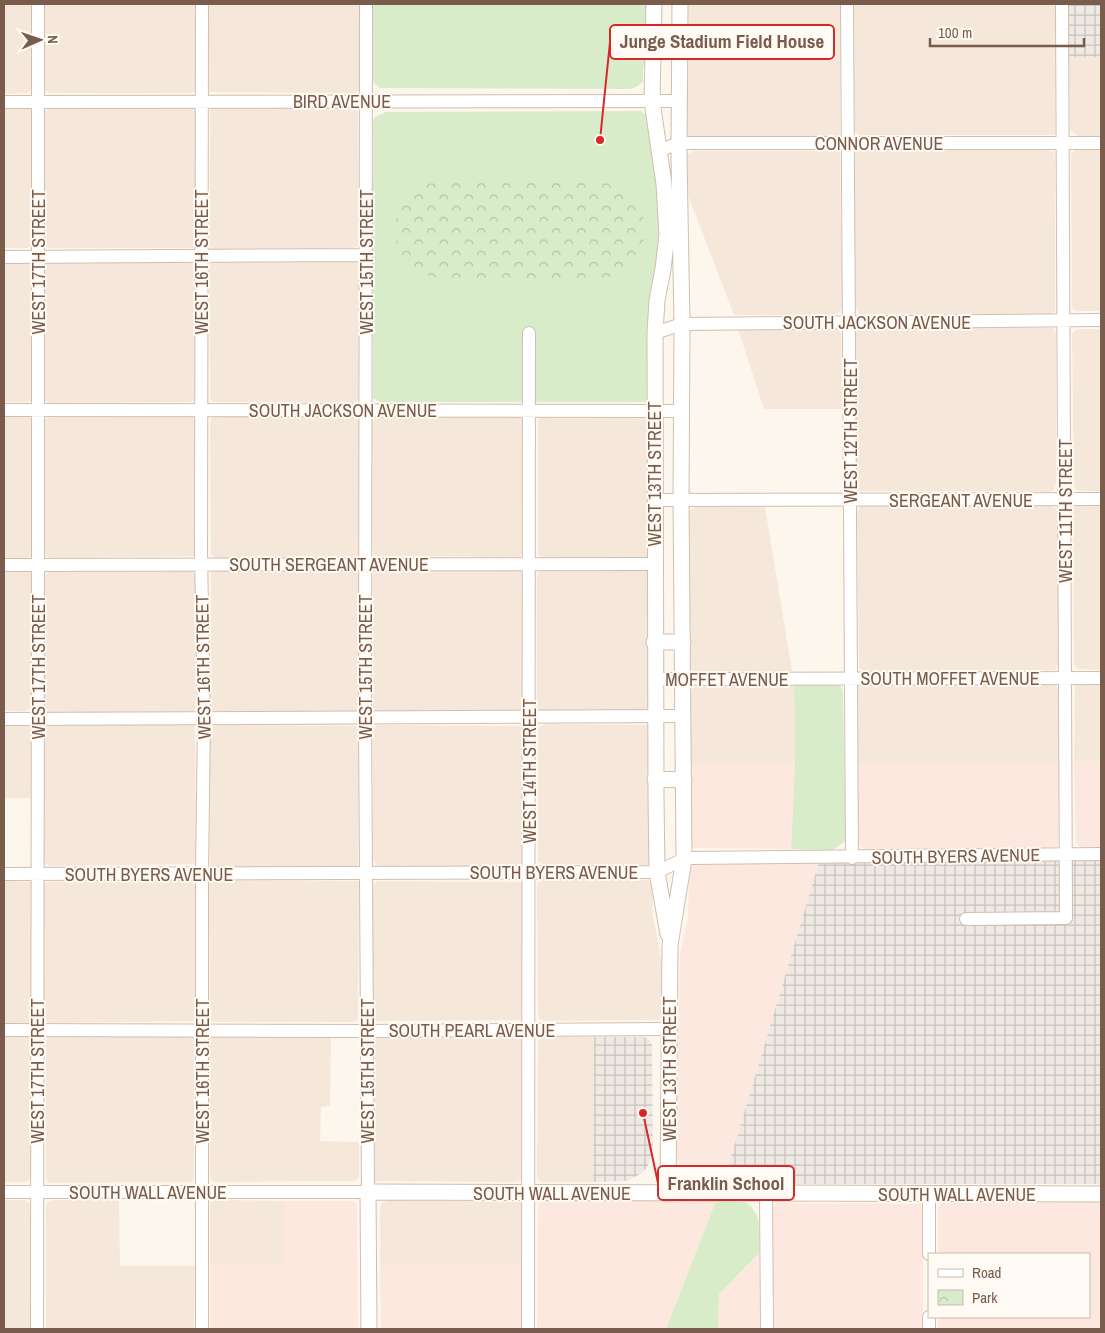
<svg xmlns="http://www.w3.org/2000/svg" width="1105" height="1333" font-family="'Archivo Narrow',sans-serif">
  <defs>
    <pattern id="industrial-grid" width="8" height="8" patternUnits="userSpaceOnUse" patternTransform="scale(1.25)"><rect width="8" height="8" fill="#efe9e4"/><path d="M0 4h8M4 0v8" fill="none" stroke="#c7c0bb"/></pattern>
    <pattern id="park-crowns" width="20" height="18" patternUnits="userSpaceOnUse" patternTransform="scale(1.25)"><rect width="20" height="18" fill="#d8ecc9"/><path d="M2 6a3 3 0 1 1 6 0M12 15a3 3 0 1 1 6 0" fill="none" stroke="#b4c2a5"/></pattern>
  </defs>
  <rect width="100%" height="100%" fill="#fdf6ec"/>
  <path fill="#f5e8da" d="M4 4H32V87L31 90 28 93 4 94Z
    M45 4H196L195 91 190 93H48L44 88Z
    M209 4H359V90L354 93 210 92 208 88Z
    M685 4H840V135L838 137 687 136Z
    M854 4H1056L1055 134 1051 135H858L855 131Z
    M1069 57H1101V136H1079L1073 133 1070 129Z
    M4 107H30L32 111V246L27 248H4Z
    M356 107 358 113V245L354 248 214 249 210 247V108Z
    M50 108H191L194 109 196 113 195 243 193 248H50L45 246 44 244V114L45 111Z
    M1101 149V311H1078L1073 309 1072 305 1071 153 1076 150Z
    M862 150H1048L1054 152 1055 158V311L1050 314H858L855 304V155L856 152Z
    M694 151H836L840 153 842 307 838 313 833 315H734L686 190V155Z
    M4 262 31 263 32 265 33 400 28 402H4Z
    M49 262H190L194 264 195 267V398L192 402 49 403 45 401 43 398 44 268 45 265Z
    M214 262H358L360 266 358 400 354 403 214 402 210 399 209 268 210 264Z
    M861 328H1051L1054 329 1056 334V484L1054 490 1049 492 858 491 856 486 855 332 857 329Z
    M738 329 839 330 841 334 842 409H764Z
    M1078 329H1101V491H1080L1076 490 1074 486 1072 336 1073 332Z
    M4 416H28L33 418 32 555 27 558H4Z
    M191 416 195 419V555L194 556 51 558 46 556 45 552V420L50 417Z
    M213 416H358L360 418 358 555 354 558H215L211 555 210 421Z
    M376 416 521 417 524 422 523 554 518 557 375 556 373 551 372 422Z
    M541 416H649L650 557 645 558H543L538 555V421Z
    M1050 505 1056 508 1058 513V664L1055 670 864 671 859 668 857 512 860 506Z
    M1080 505H1101V670L1077 669 1074 663 1073 514 1074 507Z
    M695 507H765L792 671H694L689 668V511Z
    M355 570 360 574 358 711 356 712H212L211 711V573L217 571Z
    M380 570 521 571 523 573V707L521 711H376L373 707V577L374 573Z
    M545 570H645L649 573 650 705 645 710H539L537 706V575L538 572Z
    M4 571H27L32 573 33 576 32 708 25 711H4Z
    M191 571 194 573 195 577 196 707 194 711 51 713 46 711 44 708 45 575 49 572Z
    M1101 683V760H1074L1075 685 1077 684Z
    M863 684H1055L1058 689 1059 763H857V691L859 685Z
    M794 685 795 763H688L689 692 694 687Z
    M190 724 194 725 195 729 196 860 193 864 50 866 46 864 44 860V731L46 726Z
    M546 724 648 725 651 863 649 865 542 864 538 862V729L540 727Z
    M4 725H27L33 728V798H4Z
    M216 725 358 726 359 728 358 866 356 867 214 868 210 866 209 732 211 728Z
    M378 725 521 726 523 731V861L521 866H378L376 864 373 860V731L376 726Z
    M546 879 646 880 652 883 653 916 662 965V1015L659 1020 544 1021 539 1019 538 1016 537 886 539 882Z
    M216 880 358 881 359 883 358 1020 353 1022H214L210 1020 209 886 210 882Z
    M4 881 31 882 32 1021 28 1023H4Z
    M190 881 193 883 195 887V1017L193 1021 50 1023 45 1021 44 1018 43 888 44 884 49 882Z
    M379 881 521 882 523 886V1016L520 1020 374 1021 372 1017 373 886 374 883Z
    M4 1036H26L29 1037 31 1041V1176L29 1181 27 1182H4Z
    M51 1036H189L194 1037V1177L192 1182 50 1183 47 1181 46 1178V1041L47 1038Z
    M211 1036H331L330 1106 321 1107 320 1141 359 1142V1177L356 1181 215 1182 211 1180 210 1177 209 1038Z
    M380 1037 520 1038 522 1042 521 1180 517 1182 375 1181 374 1177 373 1042 376 1038Z
    M543 1037H594L593 1182H542L537 1178 538 1042Z
    M4 1200H25L31 1205V1329H4Z
    M53 1200H119L120 1266H195L194 1329H46V1206L47 1203Z
    M215 1200 284 1201V1265L210 1264V1202Z
    M388 1200 520 1202 523 1207 522 1265H380V1208L381 1204Z"/>
  <path fill="#fde8e0" d="M1074 760H1101V847H1081L1076 844Z
    M688 763H795L791 849 692 848 691 846Z
    M857 763H1059L1058 844 1057 847 1053 848 865 849 859 845 858 841Z
    M819 862 723 1184 701 1181 695 1179 684 1169 677 1158 676 1143 680 954 688 917 689 869 693 864Z
    M284 1201H353L357 1203 358 1329H210V1264L284 1265Z
    M541 1201H716L666 1329H537L538 1205Z
    M1101 1202V1329H938V1317H1089V1254H938V1208L941 1203Z
    M780 1203 921 1204 923 1208V1329H774L773 1209 775 1204Z
    M759 1253 760 1329H718L719 1294Z
    M380 1265H522V1329H381Z"/>
  <path fill="url(#industrial-grid)" d="M1069 4H1101V57H1069Z
    M1101 861V1184H723L819 862Z
    M594 1037H644L649 1039 652 1044 653 1151 651 1160 647 1167 642 1173 627 1181 593 1182Z"/>
  <path fill="#d8ecc9" d="M373 4H649L648 57 643 67V82L636 87 630 89 380 88 374 83 373 78Z
    M641 111 647 116 663 196 649 399 647 402H380L373 398V122L375 117 386 112Z
    M794 685H839L841 687 843 691 845 807 847 840 834 849 830 850 791 849 795 763Z
    M716 1201 745 1202C764 1213 759 1235 759 1253L719 1294 718 1329H666Z"/>
  <path fill="url(#park-crowns)" d="M440 182H602C611 185 620 188 627 193 661 221 643 272 602 279H444C378 272 380 187 440 182Z"/>
  <g fill="none" stroke-linecap="round" stroke-linejoin="round">
    <defs>
      <path id="minor" d="M847 4 852 858
        M4 102 680 101
        M658 151 679 143H1101
        M4 257 366 255
        M655 333 682 324 1101 320
        M4 410 681 411
        M654 500 1101 499
        M4 565 654 564
        M655 679 1101 678
        M4 719 683 716
        M4 874 657 872 684 859 691 858 1101 854
        M966 919 1066 918 1062 4
        M4 1030 367 1031 670 1029
        M4 1192H368L365 718 366 4
        M766 1194 767 1329
        M929 1194V1254
        M929 1317V1329
        M37 1329 38 552V4
        M202 1329V874L204 719 201 552 202 4
        M528 1329 529 333"/>
      <path id="tertiary" d="M654 4 652 101 664 184 667 235 663 269 657 300 655 333 656 796 657 872 668 934
        M654 642H683
        M655 779 684 780
        M668 1194 670 945 684 859 681 500 682 324 679 157 680 4
        M369 1329 368 1192 1101 1194"/>
    </defs>
    <use href="#minor" stroke="#d1beb0" stroke-width="14"/>
    <use href="#tertiary" stroke="#d1beb0" stroke-width="17"/>
    <use href="#minor" stroke="#fff" stroke-width="12"/>
    <use href="#tertiary" stroke="#fff" stroke-width="15"/>
  </g>
  <g text-anchor="middle" dominant-baseline="central" stroke-width="4" stroke-linejoin="round" paint-order="stroke">
    <g font-size="18" fill="#7a5c4d" stroke="#fffaf3">
      <text x="342" y="101">BIRD AVENUE</text>
      <text x="879" y="143">CONNOR AVENUE</text>
      <text transform="translate(38 262) rotate(-90)">WEST 17TH STREET</text>
      <text transform="translate(201 262) rotate(-90)">WEST 16TH STREET</text>
      <text transform="translate(366 262) rotate(-90)">WEST 15TH STREET</text>
      <text x="877" y="322">SOUTH JACKSON AVENUE</text>
      <text x="343" y="410">SOUTH JACKSON AVENUE</text>
      <text transform="translate(850 431) rotate(-90)">WEST 12TH STREET</text>
      <text transform="translate(654 474) rotate(-90)">WEST 13TH STREET</text>
      <text x="961" y="500">SERGEANT AVENUE</text>
      <text transform="translate(1065 511) rotate(-90)">WEST 11TH STREET</text>
      <text x="329" y="564">SOUTH SERGEANT AVENUE</text>
      <text transform="translate(38 667) rotate(-90)">WEST 17TH STREET</text>
      <text transform="translate(203 667) rotate(-91)">WEST 16TH STREET</text>
      <text transform="translate(365 667) rotate(-90)">WEST 15TH STREET</text>
      <text x="950" y="678">SOUTH MOFFET AVENUE</text>
      <text x="727" y="679">MOFFET AVENUE</text>
      <text transform="translate(529 771) rotate(-90)">WEST 14TH STREET</text>
      <text transform="translate(956 856) rotate(-1)">SOUTH BYERS AVENUE</text>
      <text x="554" y="872">SOUTH BYERS AVENUE</text>
      <text x="149" y="874">SOUTH BYERS AVENUE</text>
      <text x="472" y="1030">SOUTH PEARL AVENUE</text>
      <text transform="translate(669 1069) rotate(-90)">WEST 13TH STREET</text>
      <text transform="translate(37 1071) rotate(-90)">WEST 17TH STREET</text>
      <text transform="translate(202 1071) rotate(-90)">WEST 16TH STREET</text>
      <text transform="translate(367 1071) rotate(-90)">WEST 15TH STREET</text>
      <text x="148" y="1192">SOUTH WALL AVENUE</text>
      <text x="552" y="1193">SOUTH WALL AVENUE</text>
      <text x="957" y="1194">SOUTH WALL AVENUE</text>
    </g>
  </g>
  <path fill="none" stroke="#d62828" stroke-width="2" d="M600 140L610 42M643 1113L658 1183"/>
  <g fill="#d62828" stroke="#fffaf3" stroke-width="2">
    <circle cx="600" cy="140" r="5"/>
    <circle cx="643" cy="1113" r="5"/>
  </g>
  <g fill="#fffaf3" stroke="#d62828" stroke-width="2">
    <rect x="610" y="25" width="224" height="34" rx="5"/>
    <rect x="658" y="1166" width="136" height="34" rx="5"/>
  </g>
  <g font-size="19" text-anchor="middle" font-weight="bold" fill="#7a5c4d">
    <text x="722" y="48">Junge Stadium Field House</text>
    <text x="726" y="1190">Franklin School</text>
  </g>
  <rect width="1105" height="1333" fill="none" stroke="#7a5c4d" stroke-width="10"/>
  <rect x="928" y="1253" width="162" height="65" fill="#fffaf3" stroke="#cabbb1"/>
  <rect x="938" y="1269" width="25" height="8" fill="#ffffff" stroke="#cabbb1"/>
  <text x="972" y="1278" font-size="15" fill="#7a5c4d">Road</text>
  <rect x="938" y="1290" width="25" height="15" fill="url(#park-crowns)" stroke="#cabbb1"/>
  <text x="972" y="1303" font-size="15" fill="#7a5c4d">Park</text>
  <g transform="translate(40 40) rotate(88)" stroke="#fffaf3" stroke-width="4" paint-order="stroke">
  <path d="M0-4L9 19L0 12L-9 19Z" fill="#7a5c4d"/>
  <text y="-8" font-size="14" font-weight="bold" text-anchor="middle" fill="#7a5c4d">N</text>
  </g>
  <path d="M930 38v8h154v-8" fill="none" stroke="#7a5c4d" stroke-width="2.5"/>
  <text x="938" y="38" font-size="15" fill="#7a5c4d" stroke="#fffaf3" stroke-width="4" paint-order="stroke">100 m</text>
</svg>
